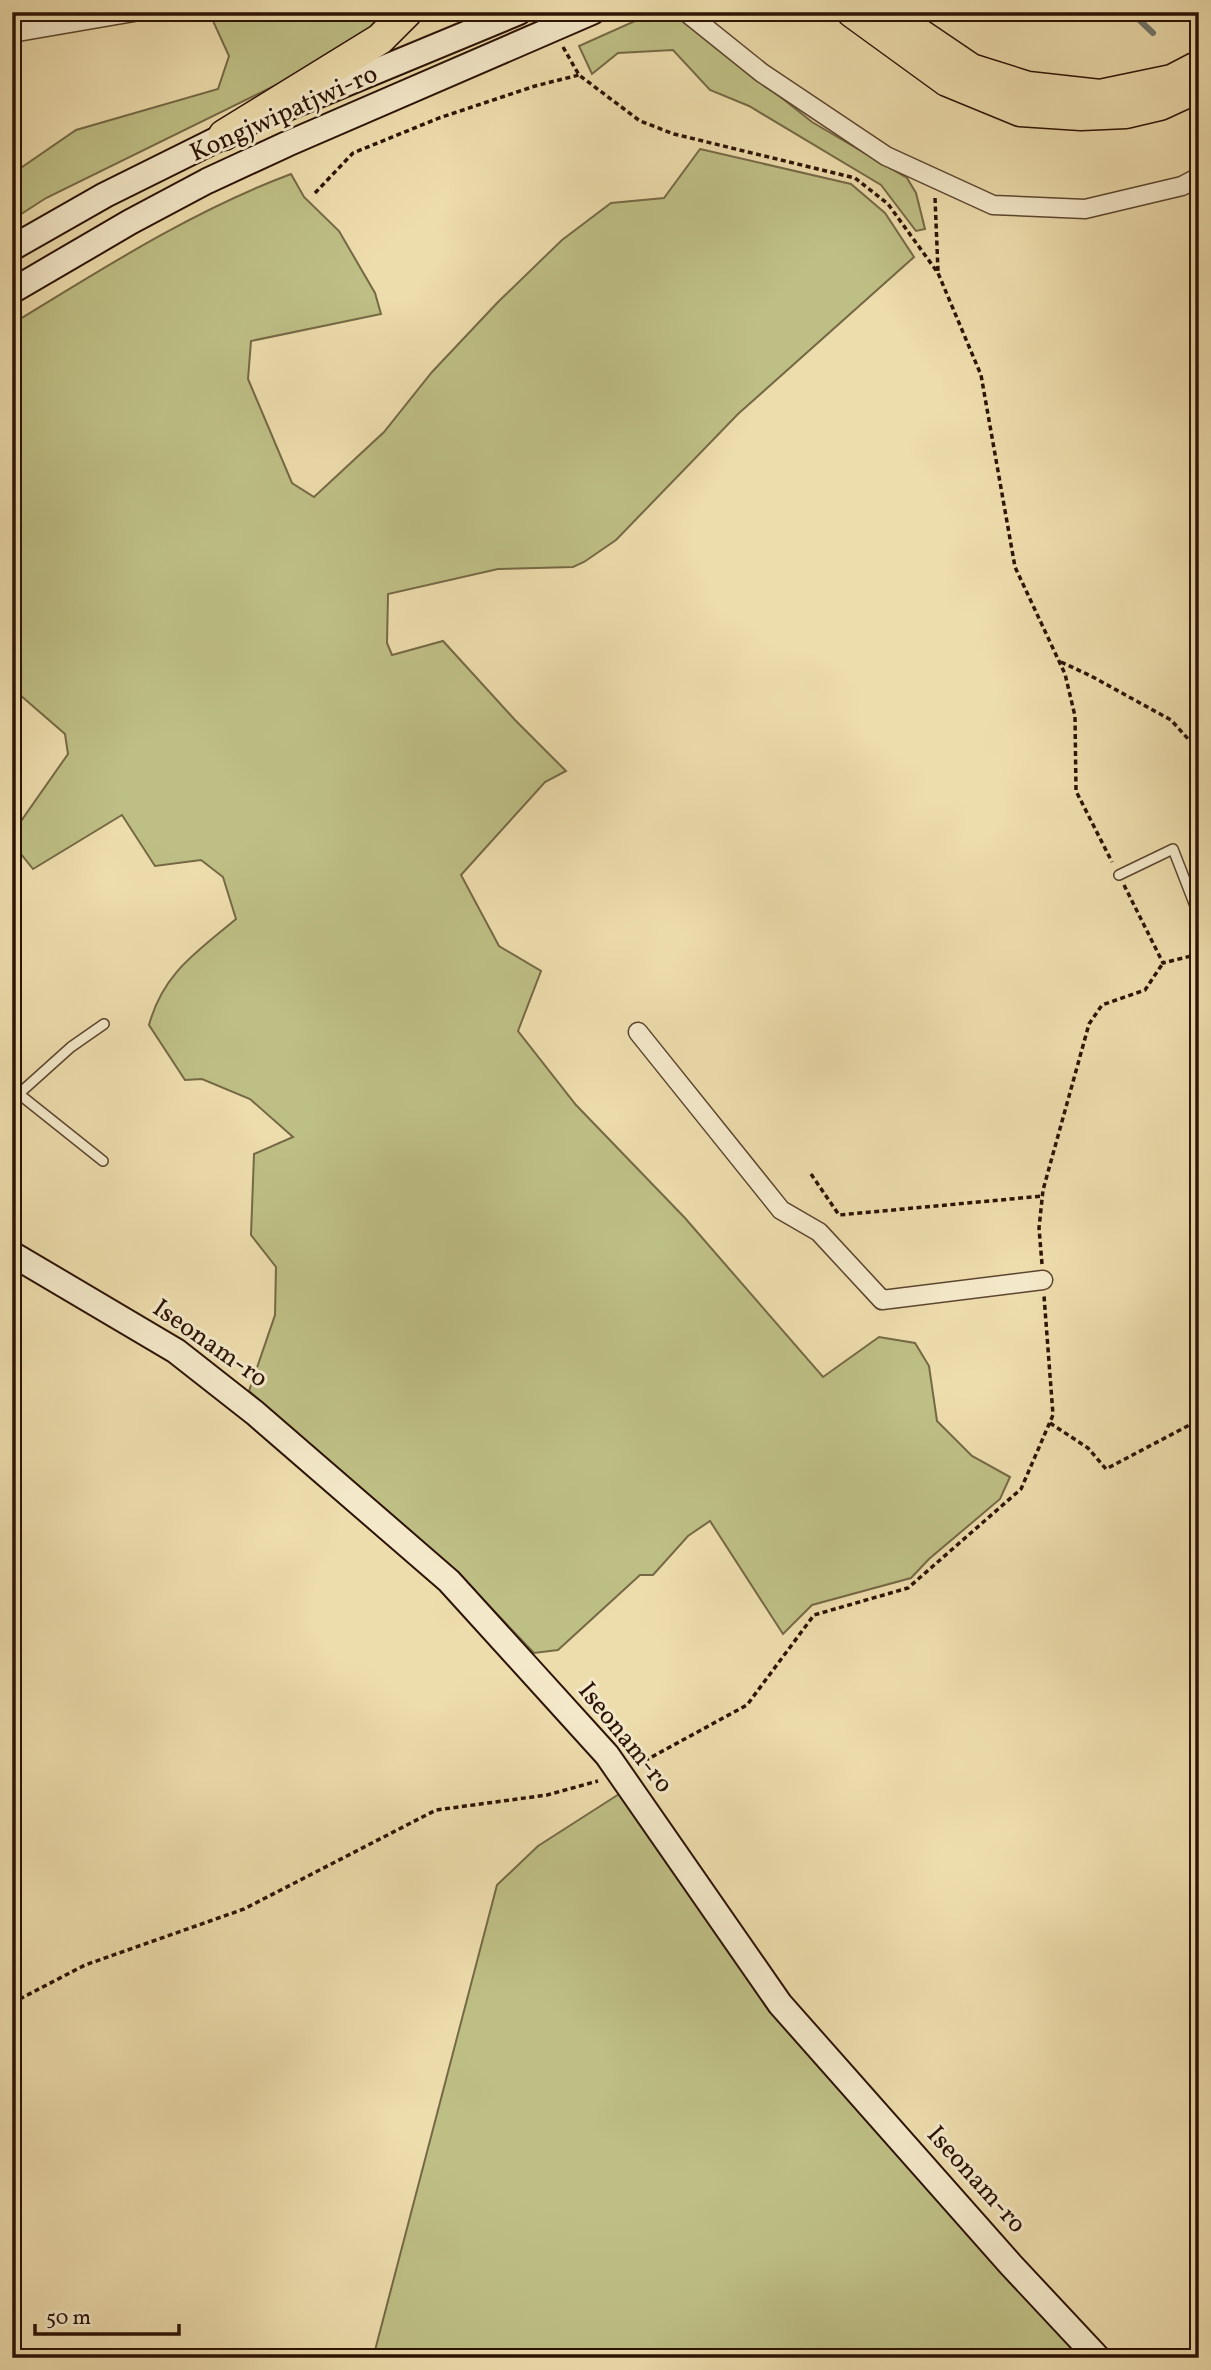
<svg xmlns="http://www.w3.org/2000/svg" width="1211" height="2370" font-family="Vollkorn,serif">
  <rect width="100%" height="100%" fill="#eddcac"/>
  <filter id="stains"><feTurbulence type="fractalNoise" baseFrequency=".00286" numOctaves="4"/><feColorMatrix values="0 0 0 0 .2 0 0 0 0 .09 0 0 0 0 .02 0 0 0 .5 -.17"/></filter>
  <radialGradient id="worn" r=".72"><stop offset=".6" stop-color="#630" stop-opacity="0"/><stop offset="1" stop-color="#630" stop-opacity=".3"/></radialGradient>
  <path fill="#bebf85" stroke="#756945" stroke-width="2" d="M212 12H387L379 22 319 64 46 198 12 220V174L76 130 218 89 229 56 213 21Z
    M655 12H668L690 25 812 122 907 178 916 193 925 229 916 231 881 185 749 106 710 90 673 50 618 53 592 74 579 46Z
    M700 149 851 184 885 213 914 257 738 414 616 540 584 562 573 567 498 569 388 594 387 643 392 655 443 641 515 720 566 771 545 782 461 875 499 946 541 971 518 1031 576 1105 685 1218 823 1377 879 1337 915 1343 929 1366 937 1421 972 1456 1010 1477 1000 1499 929 1559 911 1578 812 1605 783 1634 710 1521 688 1536 653 1575H640L558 1650 534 1653 457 1572 249 1391 275 1315 276 1267 251 1235 254 1154 293 1137 250 1099 202 1079 185 1080 149 1025C163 973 197 952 236 919L223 877 201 860 155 866 122 815 33 869 13 844 19 824 68 754 65 734 12 688V324C102 269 192 211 291 174L304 197 339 231 375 293 381 314 251 341 248 379 292 483 314 497 384 432 432 372 498 302 562 240 611 203 664 198Z
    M630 1787 780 2004 1087 2358H373L497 1885 538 1846Z"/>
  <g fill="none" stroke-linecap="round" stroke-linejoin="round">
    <path stroke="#70776e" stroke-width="6" d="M1131 12 1153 33"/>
    <defs>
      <path id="service" d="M1119 875 1173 849 1199 916
        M19 1094 103 1161
        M12 1100 71 1047 104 1024"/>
      <path id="minor" d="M686 12 762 73 886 156 993 205 1085 209 1182 186 1199 177
        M12 33 134 12
        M638 1032 781 1210 819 1232 882 1300 1043 1280"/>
      <path id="secondary" d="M280 111 519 12
        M12 248 105 195 240 128
        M12 291 130 222 207 181 287 144 592 12
        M12 1254 176 1351 255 1413 449 1581 607 1755 780 2004 1011 2265 1098 2358"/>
      <path id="motorway" d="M852 12 947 81 1020 111 1081 115 1126 113 1160 105 1199 87
        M887 12 971 69 1028 87 1100 95 1172 80 1195 68
        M224 135 380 39 407 12"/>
    </defs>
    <use href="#service" stroke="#5c452f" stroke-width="12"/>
    <use href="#minor" stroke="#5c452f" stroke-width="21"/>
    <use href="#secondary" stroke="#2c1305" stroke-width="28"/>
    <use href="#motorway" stroke="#2c1305" stroke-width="33"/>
    <path stroke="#2c1305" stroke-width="3.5" stroke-dasharray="5 3.5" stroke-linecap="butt" d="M563 47 579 75 640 121 674 134 855 178 888 204 938 273 981 375 1015 567 1065 674 1075 716 1076 791 1112 862
      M315 193 353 153 439 118 535 86 579 75
      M935 198 938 271
      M1061 662 1091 676 1171 720 1199 751
      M1124 885 1163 963 1199 954
      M811 1174 839 1215 1043 1196
      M1042 1264 1039 1228 1043 1190 1089 1024 1102 1005 1145 990 1163 963
      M1050 1423 1088 1448 1106 1469 1199 1420
      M637 1765 747 1705 814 1615 908 1588 1021 1489 1053 1415 1044 1296
      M12 2003 85 1965 244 1909 436 1810 547 1795 598 1781"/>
    <use href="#service" stroke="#f3e8c9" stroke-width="9"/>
    <use href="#minor" stroke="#f3e8c9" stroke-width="18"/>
    <use href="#secondary" stroke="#f3e8c9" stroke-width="24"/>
    <use href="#motorway" stroke="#eddcac" stroke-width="30"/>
  </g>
  <g text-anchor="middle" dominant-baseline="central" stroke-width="6" stroke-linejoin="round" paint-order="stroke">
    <g font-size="26" fill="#2c1305" stroke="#f3e8c9">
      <text transform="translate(284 114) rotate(-24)">Kongjwipatjwi-ro</text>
      <text transform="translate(210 1344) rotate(35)">Iseonam-ro</text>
      <text transform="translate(625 1738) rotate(51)">Iseonam-ro</text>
      <text transform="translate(976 2180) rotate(48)">Iseonam-ro</text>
    </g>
  </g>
  <rect width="1211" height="2370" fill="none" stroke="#eddcac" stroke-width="42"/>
  <rect x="14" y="14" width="1183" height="2342" fill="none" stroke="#2c1305" stroke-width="3.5"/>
  <rect x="21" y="21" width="1169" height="2328" fill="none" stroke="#2c1305" stroke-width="2"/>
  <path d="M35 2324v10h144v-10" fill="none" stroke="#2c1305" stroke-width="3.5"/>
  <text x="46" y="2324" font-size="21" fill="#2c1305" stroke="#f3e8c9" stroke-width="5" paint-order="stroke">50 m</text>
  <rect width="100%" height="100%" filter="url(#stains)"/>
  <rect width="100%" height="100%" fill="url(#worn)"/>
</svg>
